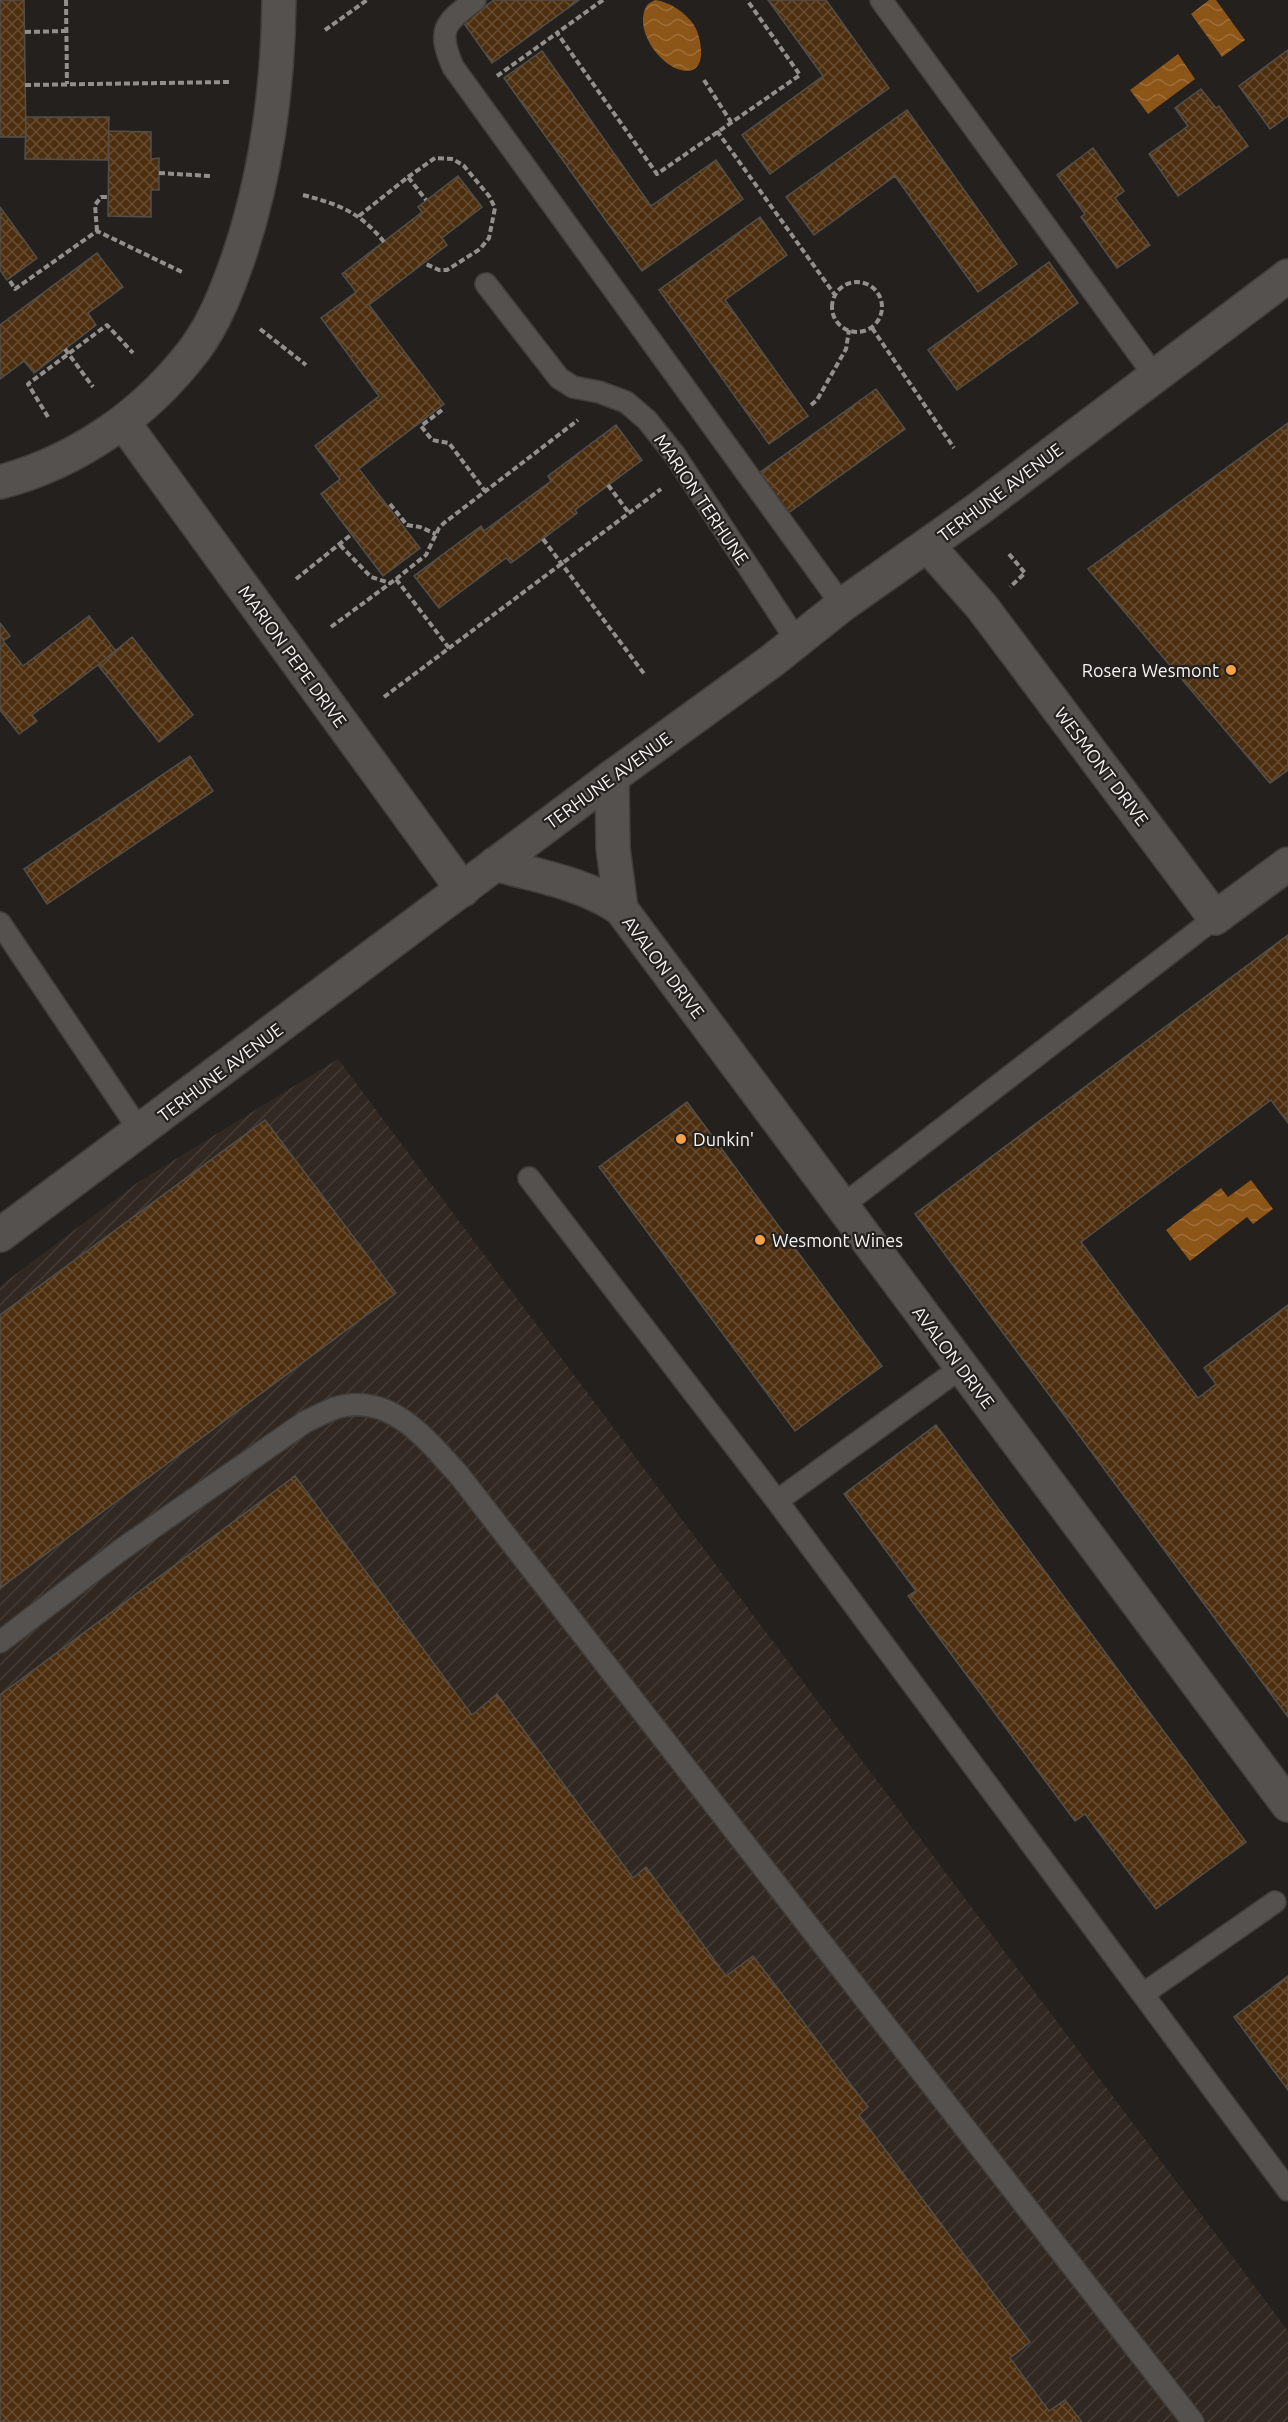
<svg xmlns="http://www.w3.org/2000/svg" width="1288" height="2422" font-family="Ubuntu,sans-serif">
  <defs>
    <pattern id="industrial-furrows" width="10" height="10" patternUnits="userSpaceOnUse" patternTransform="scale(1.5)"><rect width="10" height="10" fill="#302821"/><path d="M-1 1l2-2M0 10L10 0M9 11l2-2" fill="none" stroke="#443d37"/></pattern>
    <pattern id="water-waves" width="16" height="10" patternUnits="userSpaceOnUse" patternTransform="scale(1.5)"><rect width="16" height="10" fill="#8d5619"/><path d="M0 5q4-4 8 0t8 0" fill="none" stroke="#9e6f3b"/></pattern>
    <pattern id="building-cross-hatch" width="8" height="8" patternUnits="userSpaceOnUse" patternTransform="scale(1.5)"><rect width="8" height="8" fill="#4d2f10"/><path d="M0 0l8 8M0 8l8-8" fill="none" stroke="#674e33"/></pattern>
  </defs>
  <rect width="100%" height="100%" fill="#23201d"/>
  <path fill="url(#industrial-furrows)" d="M338 1059 1288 2331V2422H0V1286L137 1183Z"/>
  <path fill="url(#water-waves)" d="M655 0C670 2 685 12 694 25 702 38 709 77 681 70 657 64 632 25 648 4Z
    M1209 0H1216L1245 40 1222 57 1191 14Z
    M1178 54 1195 79 1148 114 1130 90Z
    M1251 1180 1273 1209 1253 1224 1247 1217 1190 1261 1166 1230 1221 1188 1228 1197Z"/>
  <path fill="url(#building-cross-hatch)" stroke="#524f4b" stroke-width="1.5" d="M0 0H24L26 137H0Z
    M494 0H579L492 63 463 22Z
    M768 0H826L889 88 770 174 742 135 823 76Z
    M1288 50V116L1270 129 1239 86Z
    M542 51 651 206 716 160 743 199 642 271 504 78Z
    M1201 89 1216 108 1219 106 1248 146 1178 196 1149 154 1188 126 1175 108Z
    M907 110 1017 264 978 292 895 176 814 235 786 197Z
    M26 117H109L108 160 25 159Z
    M109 131 151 132V159L159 158V190H151V217L108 216Z
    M1093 148 1124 191 1115 198 1150 245 1117 268 1081 217 1085 214 1057 175Z
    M458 176 482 207 442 238 447 245 369 305 444 404 359 469 420 548 383 576 321 494 340 479 315 446 379 396 321 318 356 292 342 274 422 212 418 207Z
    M0 207 37 258 7 280 0 270Z
    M760 217 787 255 725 300 808 416 769 444 659 290Z
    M97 253 123 287 88 313 96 325 34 373 24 361 0 379V325Z
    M1049 262 1078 303 957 390 928 350Z
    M876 389 905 429 784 516 755 476Z
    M1288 423V770L1270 783 1088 569Z
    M616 425 642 460 575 510 577 513 511 563 506 558 439 608 414 576 481 526 484 531 551 481 548 476Z
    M89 616 116 651 32 715 37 721 19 734 0 710V623L10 636 3 641 23 666Z
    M132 637 193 715 159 742 98 665Z
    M190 756 213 791 47 904 24 869Z
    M1288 935V1123L1271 1100 1081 1242 1198 1398 1216 1384 1204 1368 1288 1305V1717L915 1214Z
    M687 1102 882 1366 795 1431 599 1167Z
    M265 1120 396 1293 0 1588V1315Z
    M936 1425 1246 1842 1156 1909 1085 1814 1075 1821 908 1596 916 1591 844 1494Z
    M295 1476 472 1715 497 1694 633 1878 646 1867 726 1976 753 1956 868 2107 859 2115 1030 2342 1010 2358 1049 2411 1065 2400 1082 2422H0V1695Z
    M1288 1976V2090L1234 2017Z"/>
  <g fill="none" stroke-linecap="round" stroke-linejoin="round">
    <defs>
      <path id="lane" d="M475 0C444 24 437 29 453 67L842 605
        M881 0 1154 375
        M486 284 559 378 573 387 599 392 626 402 647 420 675 455 797 641
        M0 923 140 1131
        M529 1178 777 1501 962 1367
        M842 1206 1215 918
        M777 1501 1288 2190
        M0 1642 122 1549 305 1422C315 1417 325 1412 335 1408 390 1391 427 1440 459 1475L1193 2422
        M1143 1994 1275 1902"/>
      <path id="street" d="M123 422 463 890
        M0 482C39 472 73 456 107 433 141 410 170 382 195 349 215 322 227 290 238 259 267 174 278 89 279 0
        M928 546 982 607 1215 918 1288 864
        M612 777 613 848 621 909
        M495 864C537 876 584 883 621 909L1288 1805"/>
      <path id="secondary" d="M0 1235 612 777 773 660 842 605 977 510 1288 276"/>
    </defs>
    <use href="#lane" stroke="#403d3b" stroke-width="24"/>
    <use href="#street" stroke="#403d3b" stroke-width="36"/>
    <use href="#secondary" stroke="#403d3b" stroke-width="36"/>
    <path stroke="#928f8d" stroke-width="4" stroke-dasharray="6 3" stroke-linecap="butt" d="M66 0 67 84
      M603 0 557 33 657 174 800 75 747 0
      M325 30 367 0
      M25 32 66 31
      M497 76 557 33
      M704 80 731 122
      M25 85 229 82
      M717 131 835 295
      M159 173 210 176
      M408 177 435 158 453 159 464 166 489 196 495 208 489 238 480 249 447 270H439L426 264
      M303 195C338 204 360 212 384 242
      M359 216 408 177 426 200
      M97 231 95 205 101 197H108
      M10 281 15 289 97 231 184 273
      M832 307a25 25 0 1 1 50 0a25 25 0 1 1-50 0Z
      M872 328 954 448
      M260 329 306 365
      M65 349 93 387
      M811 405 817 400 846 349 849 330
      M442 410 421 426 432 440 449 443 485 491
      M48 417 28 384 107 325 133 353
      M608 485 629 513
      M390 504 407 525 420 527 436 534
      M543 539 645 675
      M340 545 371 577 390 583
      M1009 554 1025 573 1010 587
      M296 579 352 534
      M396 579 426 555 439 528 444 523 578 420
      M331 627 396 579 449 648
      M384 697 661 489"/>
    <use href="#lane" stroke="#55514e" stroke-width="21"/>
    <use href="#street" stroke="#55514e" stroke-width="33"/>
    <use href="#secondary" stroke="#55514e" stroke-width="33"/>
  </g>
  <g fill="#f7a149" stroke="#23201d" stroke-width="2">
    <circle cx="1231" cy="670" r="6"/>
    <circle cx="681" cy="1139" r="6"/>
    <circle cx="760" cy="1240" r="6"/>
  </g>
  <g text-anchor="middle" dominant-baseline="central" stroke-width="4.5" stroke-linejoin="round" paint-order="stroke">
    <g font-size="18" fill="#f6f4f2" stroke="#23201d">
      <text transform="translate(1000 492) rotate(-37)">TERHUNE AVENUE</text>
      <text transform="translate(702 499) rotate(56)">MARION TERHUNE</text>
      <text transform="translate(293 656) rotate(54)">MARION PEPE DRIVE</text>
      <text transform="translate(1102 766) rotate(53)">WESMONT DRIVE</text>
      <text transform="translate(608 780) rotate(-36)">TERHUNE AVENUE</text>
      <text transform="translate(664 967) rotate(53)">AVALON DRIVE</text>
      <text transform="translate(220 1072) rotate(-37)">TERHUNE AVENUE</text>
      <text transform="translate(954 1357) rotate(53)">AVALON DRIVE</text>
    </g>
    <g font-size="18" fill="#f6f4f2" stroke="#23201d" text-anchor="start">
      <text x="1219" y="670" text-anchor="end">Rosera Wesmont</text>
      <text x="693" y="1139">Dunkin'</text>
      <text x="772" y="1240">Wesmont Wines</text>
    </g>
  </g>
</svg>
